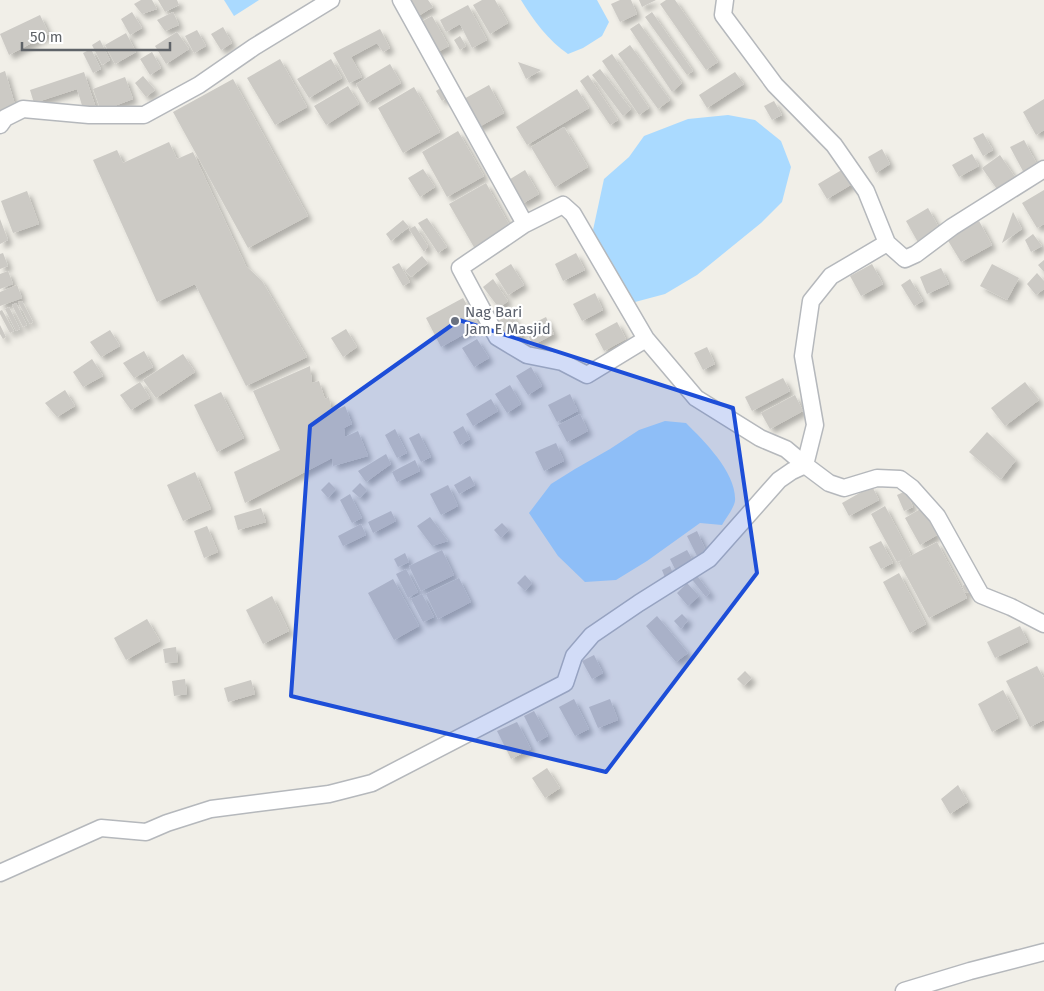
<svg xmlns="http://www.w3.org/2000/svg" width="1044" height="991" font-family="'Fira Sans',sans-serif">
  <defs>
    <filter id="shadow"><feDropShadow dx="4.5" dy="4.5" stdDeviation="2.5" flood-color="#0004"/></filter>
  </defs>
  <rect width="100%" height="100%" fill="#f1efe8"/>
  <path fill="#aadaff" d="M224 0H259L234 16Z
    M521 0H597L609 22 602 36 583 48 568 54C549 41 533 20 521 0Z
    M728 115 755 120 781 141 791 167 782 202 761 223 697 275 665 294 635 302 613 276 593 230 604 179 629 157 644 136 688 119Z
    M665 421 686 423C704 441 737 473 735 501 734 508 726 518 722 525L700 523 647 561 616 580 585 582 558 556 529 513 551 484 575 469 610 449 639 430Z"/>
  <path fill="#cccac5" filter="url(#shadow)" d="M141 0H152L157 9 142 14 134 4Z
    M158 0H177L179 5 165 12Z
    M404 0H428L433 7 415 18Z
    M482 0H495L508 23 490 34 473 5Z
    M620 0H631L637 14 620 22 611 4Z
    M639 0H656L642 7Z
    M666 0H675L718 62 706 70 660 4Z
    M468 5 487 40 472 48 460 24 446 32 440 20Z
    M132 12 142 28 130 35 121 19Z
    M173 12 179 25 165 31 157 20Z
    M652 12 693 71 687 75 645 17Z
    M40 15 49 34 9 55 0 34Z
    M432 16 449 46 434 54 417 24Z
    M639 23 682 83 672 92 630 29Z
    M223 27 232 43 221 50 211 34Z
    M380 29 390 48 383 52 377 43 351 57 362 77 349 83 333 53Z
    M197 30 206 46 194 53 185 36Z
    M177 32 189 49 166 64 155 46Z
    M126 33 136 52 115 64 105 45Z
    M460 36 466 46 460 50 454 40Z
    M100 40 110 60 102 65 92 45Z
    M630 45 670 100 658 109 618 54Z
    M91 49 101 69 93 73 83 53Z
    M152 52 161 68 150 75 140 59Z
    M612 54 649 108 639 115 602 61Z
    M280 59 307 107 275 125 247 78Z
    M331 59 342 78 309 98 297 79Z
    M518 62 541 70 526 79Z
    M390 64 401 83 367 103 356 84Z
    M600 69 631 109 623 116 592 75Z
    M5 71 16 108 0 114V73Z
    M84 72 96 108 84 112 77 89 34 103 30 90Z
    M735 72 744 84 707 108 699 95Z
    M588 75 618 120 610 125 580 81Z
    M143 76 155 90 146 97 135 83Z
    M125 77 133 99 101 111 93 89Z
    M233 79 308 216 248 248 173 112Z
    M489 85 504 113 477 128 462 100Z
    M348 86 359 104 326 125 314 106Z
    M414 87 440 132 403 153 378 108Z
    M442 87 448 97 442 101 436 91Z
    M577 89 589 108 527 145 516 127Z
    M1044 99V130L1036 135 1023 112Z
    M774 101 782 115 772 120 764 106Z
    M564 127 588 167 555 187 531 147Z
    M458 131 484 176 447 197 422 152Z
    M983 133 993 150 983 156 973 138Z
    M1024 140 1038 166 1024 173 1010 147Z
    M169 142 177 159 193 152 246 266 262 281 307 357 246 386 195 284 157 302 93 160 117 150 123 163Z
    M882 149 890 164 876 173 868 157Z
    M972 154 979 166 959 177 952 165Z
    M1000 155 1017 180 999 192 982 168Z
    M845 168 854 183 827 199 818 184Z
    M423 169 435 187 420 197 408 178Z
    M525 170 539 194 522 204 507 181Z
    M486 183 511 228 475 249 449 204Z
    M1044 190V224L1037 228 1022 203Z
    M27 191 39 224 13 233 1 201Z
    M928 208 942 233 920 246 906 221Z
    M1013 212 1022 229 1002 243Z
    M427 218 447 247 438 253 418 223Z
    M0 219 8 240 0 244Z
    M403 220 409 227 391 241 386 234Z
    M979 221 992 245 961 262 947 239Z
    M415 226 428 246 424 252 409 229Z
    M1033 234 1042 246 1031 252 1025 240Z
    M3 253 8 266 0 269V254Z
    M576 253 585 270 563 281 555 264Z
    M422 256 428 263 411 277 405 271Z
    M1044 260V272L1038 265Z
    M399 263 410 282 403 286 392 267Z
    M511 264 524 285 508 295 495 274Z
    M872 264 883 284 861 296 850 276Z
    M992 264 1019 278 1007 300 980 286Z
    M941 268 949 284 927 294 920 277Z
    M8 271 13 284 0 289V274Z
    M1037 273 1044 281V289L1036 295 1027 284Z
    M493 279 508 301 499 308 483 287Z
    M910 279 923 301 914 306 901 285Z
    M17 285 22 298 0 306V292Z
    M595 293 603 310 582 321 573 304Z
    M463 298 479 326 441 347 426 318Z
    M22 301 33 322 30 324 18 302Z
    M16 303 27 325 23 327 12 305Z
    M9 307 20 329 16 331 5 309Z
    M2 310 14 331 10 333 0 314V311Z
    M511 313 523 334 507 344 495 323Z
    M546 317 554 334 533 345 524 328Z
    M617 322 626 339 604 351 595 334Z
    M0 325 6 337 3 339 0 334Z
    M346 329 357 347 343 357 331 338Z
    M110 330 120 346 101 357 90 342Z
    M477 339 489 358 474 367 462 348Z
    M707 347 715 364 703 370 694 353Z
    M144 351 153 367 134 378 123 363Z
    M183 354 195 372 156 398 143 380Z
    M92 359 103 376 83 387 73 372Z
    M310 366 312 383 319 381 325 399 329 397 332 412 345 406 352 424 344 428 345 437 358 431 368 456 333 466 332 458 245 503 234 472 280 450 253 391Z
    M531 367 542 386 528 395 516 376Z
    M783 378 790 391 752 411 745 397Z
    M140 382 150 398 131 410 120 395Z
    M1025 382 1039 400 1005 426 991 408Z
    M510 385 521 404 507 413 495 394Z
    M65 390 75 406 57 417 45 403Z
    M221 392 244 438 217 452 194 405Z
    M570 394 578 411 557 422 548 405Z
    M795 395 803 411 770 429 761 413Z
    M491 399 498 411 473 426 466 414Z
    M580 414 588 431 567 442 558 425Z
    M463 426 470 439 460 445 453 432Z
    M395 429 407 453 397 458 385 435Z
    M987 432 1016 460 1001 479 969 452Z
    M419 433 431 457 421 462 409 438Z
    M556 443 564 461 544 471 535 452Z
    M386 454 391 464 366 482 358 471Z
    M415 460 420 471 397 482 392 472Z
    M195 472 211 509 183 521 167 485Z
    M470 476 475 485 459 494 454 485Z
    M329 482 336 489 328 498 321 490Z
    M360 483 367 490 360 498 352 491Z
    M448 485 458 506 441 515 430 494Z
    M872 486 879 500 849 516 842 503Z
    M906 491 913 507 904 511 897 495Z
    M350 494 362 518 352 523 340 500Z
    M885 506 911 555 897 562 871 514Z
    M261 508 266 522 238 530 234 516Z
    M922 508 937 535 920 545 905 518Z
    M391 511 396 521 373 533 368 522Z
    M430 517 448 541 432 546 417 526Z
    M502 523 509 530 501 538 494 530Z
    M361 524 366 535 343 546 338 536Z
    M207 526 218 552 204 558 194 531Z
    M697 531 706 551 697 556 687 536Z
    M881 541 893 563 881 569 869 547Z
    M937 542 967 598 929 618 899 562Z
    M442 550 454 575 421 591 409 566Z
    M687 550 695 564 677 573 670 559Z
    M405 553 409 562 398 567 394 559Z
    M670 566 674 576 666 580 662 570Z
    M406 569 418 592 408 598 396 574Z
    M695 573 710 593 706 597 690 577Z
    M899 573 926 624 910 633 883 582Z
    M525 575 532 583 525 591 517 583Z
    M459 578 471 602 438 619 426 594Z
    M393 579 419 626 394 640 368 593Z
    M969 582 973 590 966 593 962 586Z
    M687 583 699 596 688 606 677 593Z
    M422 594 434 617 423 622 411 599Z
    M272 596 289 631 263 644 246 610Z
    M682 614 688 620 681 629 674 621Z
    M657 616 688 653 676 662 646 626Z
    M147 619 160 641 126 660 114 638Z
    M1020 626 1028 642 995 658 987 642Z
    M176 647 178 662 165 663 163 649Z
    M594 655 603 673 592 679 582 661Z
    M1037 666 1044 679V720L1030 727 1006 681Z
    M745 671 752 678 744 686 737 679Z
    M185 679 187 694 174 696 172 681Z
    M251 680 255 694 228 702 224 688Z
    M1003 690 1018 718 992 732 978 704Z
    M574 699 589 729 575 736 559 707Z
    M610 699 618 720 598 728 589 707Z
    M534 711 548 736 537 742 524 716Z
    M517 722 531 749 511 759 497 731Z
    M547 768 560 788 545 798 532 778Z
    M958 785 968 802 950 814 941 799Z"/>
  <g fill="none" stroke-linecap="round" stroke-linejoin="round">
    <defs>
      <path id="street" d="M401 0 525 224 563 205 573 214 646 339 696 398 760 438 786 449 805 465 815 425 803 356 811 301 831 276 887 243
        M725 0 723 15 775 85 834 145 866 191 887 243 905 259 916 254 952 227 1044 169
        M0 125 5 118 23 109 89 115H144L199 85 254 47 331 0
        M525 224 460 268 497 337 527 355 562 362 587 375 646 339
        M0 873 101 828 146 832 167 823 211 809 329 794 372 783 565 683 574 656 592 635 639 603 709 559 779 480 792 471 805 465 829 483 844 488 877 478 900 479 912 488 937 516 981 595 1011 607 1044 624
        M904 991 970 971 1044 952"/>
    </defs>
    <use href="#street" stroke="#b5b8bc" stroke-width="19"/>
    <use href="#street" stroke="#fff" stroke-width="16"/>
  </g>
  <path fill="#1d4ed8" fill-opacity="0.2" stroke="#1d4ed8" stroke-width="4" stroke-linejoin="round" d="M459 320 733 408 757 573 606 772 291 696 310 426Z"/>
  <circle fill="#6b7280" stroke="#fff" stroke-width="2" cx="455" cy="321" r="5"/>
  <g text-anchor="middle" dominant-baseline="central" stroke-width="4.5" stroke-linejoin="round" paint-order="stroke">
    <g font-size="15" fill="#5b616d" stroke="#fff" text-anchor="start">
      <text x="465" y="312">Nag Bari<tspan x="465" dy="17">Jam E Masjid</tspan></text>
    </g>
  </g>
  <path d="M22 42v8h148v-8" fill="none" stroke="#5f6368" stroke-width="2.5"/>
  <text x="30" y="42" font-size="15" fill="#5f6368" stroke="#ffffff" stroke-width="4" paint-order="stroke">50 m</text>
</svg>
